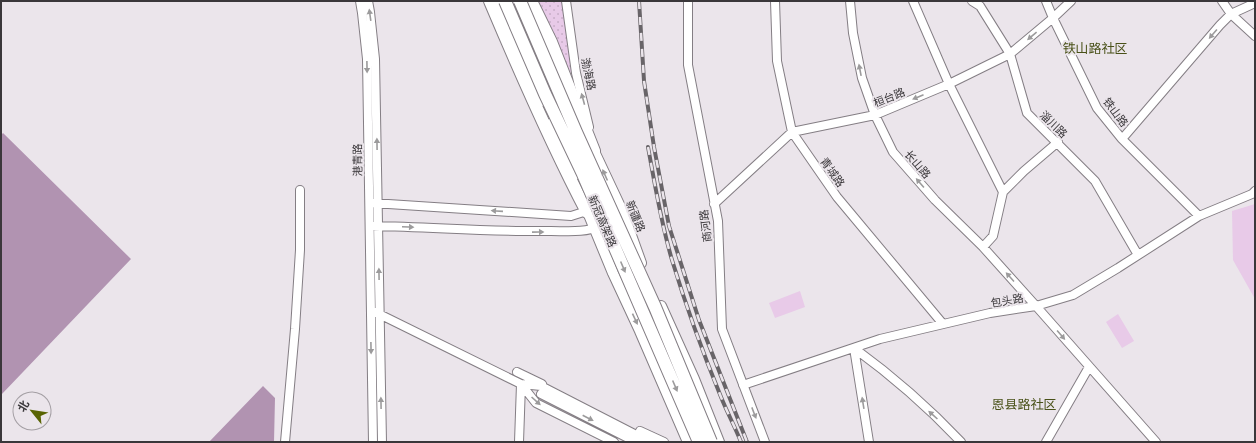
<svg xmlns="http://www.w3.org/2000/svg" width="1256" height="443" font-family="Manrope,'Noto Sans SC',sans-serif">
  <defs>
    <pattern id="grass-dots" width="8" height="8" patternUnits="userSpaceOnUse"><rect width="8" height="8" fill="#e8cae8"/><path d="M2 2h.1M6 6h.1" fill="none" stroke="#c8aec8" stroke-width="1.8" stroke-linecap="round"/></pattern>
  </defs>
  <rect width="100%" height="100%" fill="#ebe5eb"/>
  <path fill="url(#grass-dots)" d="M537 1H564V19L574 80Z"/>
  <path fill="#e8cae8" d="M1255 204V299L1233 260 1232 211Z
    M800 291 805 307 775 318 769 303Z
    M1118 314 1134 341 1122 348 1106 322Z"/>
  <path fill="#b193b1" d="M3 133 131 259 1 395V135Z
    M263 386 275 398 274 442H209Z"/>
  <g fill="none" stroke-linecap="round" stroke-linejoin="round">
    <defs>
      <path id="minor" d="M360 1 362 13 367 59 373 442
        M368 1 370 12 375 59 382 442
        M566 1 576 73 589 127
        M688 1V65L718 221 722 329 765 442
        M775 1 777 61 792 132 837 197 943 324
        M850 1 853 33 862 78 875 115 893 152 935 200 983 247 1036 306 1156 442
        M913 1 949 84 1003 192
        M972 1 980 6 1010 54 1027 113 1095 181 1138 255
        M1046 1 1053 18 1097 108 1122 139 1199 216
        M1222 1 1231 14 1255 36
        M1122 139 1220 25 1231 14 1255 3
        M373 203 571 216 590 210
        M714 204 792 132 875 115 949 84 1010 54 1053 18 1071 1
        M374 226C433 227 492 232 551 231 567 231 586 233 599 226
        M983 247 993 236 1003 192 1024 171 1058 142
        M375 312 521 384 519 442
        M854 348C891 375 929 408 961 442
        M854 348 869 442
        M517 372 542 384
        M743 385 880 339 990 313 1036 306 1073 295 1118 268 1199 216 1252 194 1255 191
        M541 394 636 442
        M640 431 664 442
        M285 442 295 329 300 250V190
        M614 442 536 403 521 384 541 386 650 442
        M1046 442 1089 367"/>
      <path id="major" d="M497 1 542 101
        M552 123 574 175
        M591 145 623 213 641 263
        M585 205 613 273 640 331 688 442
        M661 306 694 379 719 442"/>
      <path id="highway" d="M490 1C520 72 551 143 587 212
        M531 1 551 42 594 151"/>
    </defs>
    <use href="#minor" stroke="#847e84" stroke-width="10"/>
    <use href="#major" stroke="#847e84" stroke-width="12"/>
    <use href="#highway" stroke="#847e84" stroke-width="14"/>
    <use href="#minor" stroke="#fff" stroke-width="8"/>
    <use href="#major" stroke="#fff" stroke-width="10"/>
    <use href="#highway" stroke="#fff" stroke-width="12"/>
    <defs>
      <path id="rail" d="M639 1 644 81 654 147 669 226 699 320 747 442
        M648 147C655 185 661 223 672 260 686 306 703 353 721 397 727 412 735 427 741 442"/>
    </defs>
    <use href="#rail" stroke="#686468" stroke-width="4"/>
    <use href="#rail" stroke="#ebe5eb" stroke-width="2.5" stroke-dasharray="8" stroke-linecap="butt"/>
    <defs>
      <path id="highway-bridge" d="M505 1 545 94 583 174 699 442
        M520 1 576 132 655 307 711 442"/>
    </defs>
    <use href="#highway-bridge" stroke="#847e84" stroke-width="14" stroke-linecap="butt"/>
    <use href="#highway-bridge" stroke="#fff" stroke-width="12"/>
  </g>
  <defs><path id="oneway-solid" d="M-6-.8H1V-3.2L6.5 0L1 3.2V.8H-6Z"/></defs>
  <g fill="#9c9b9c">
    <use href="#oneway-solid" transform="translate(370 15) rotate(-98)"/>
    <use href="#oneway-solid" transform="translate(1213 34) rotate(131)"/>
    <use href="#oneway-solid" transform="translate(1032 36) rotate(140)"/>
    <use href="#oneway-solid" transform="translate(367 67) rotate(89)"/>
    <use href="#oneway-solid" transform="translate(860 70) rotate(-101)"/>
    <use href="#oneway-solid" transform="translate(918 97) rotate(157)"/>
    <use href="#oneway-solid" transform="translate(583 99) rotate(-105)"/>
    <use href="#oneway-solid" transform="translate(377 144) rotate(-91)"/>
    <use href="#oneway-solid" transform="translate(605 175) rotate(-114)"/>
    <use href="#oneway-solid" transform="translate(920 183) rotate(-131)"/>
    <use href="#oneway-solid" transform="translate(497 211) rotate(-176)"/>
    <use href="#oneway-solid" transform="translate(408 227) rotate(2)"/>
    <use href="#oneway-solid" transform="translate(538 232) rotate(-1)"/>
    <use href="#oneway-solid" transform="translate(623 267) rotate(67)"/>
    <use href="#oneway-solid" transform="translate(379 274) rotate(-91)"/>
    <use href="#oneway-solid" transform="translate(1010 277) rotate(-132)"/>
    <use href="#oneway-solid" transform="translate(635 319) rotate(65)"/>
    <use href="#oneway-solid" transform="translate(1061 335) rotate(49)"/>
    <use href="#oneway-solid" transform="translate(371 348) rotate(89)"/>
    <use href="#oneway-solid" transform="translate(675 386) rotate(67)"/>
    <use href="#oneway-solid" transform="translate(536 401) rotate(42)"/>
    <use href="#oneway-solid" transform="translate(381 403) rotate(-91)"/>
    <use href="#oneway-solid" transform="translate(863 403) rotate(-99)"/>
    <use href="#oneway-solid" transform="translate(754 413) rotate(69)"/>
    <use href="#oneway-solid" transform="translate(933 415) rotate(-138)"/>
    <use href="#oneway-solid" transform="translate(588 418) rotate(27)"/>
  </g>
  <g text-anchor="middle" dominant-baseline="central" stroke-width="4" stroke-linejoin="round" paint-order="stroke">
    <g font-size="11" fill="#3a373a" stroke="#ebe5eb">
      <text transform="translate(589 74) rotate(78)">渤海路</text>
      <text transform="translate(889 97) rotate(-22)">桓台路</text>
      <text transform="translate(1116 112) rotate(53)">铁山路</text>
      <text transform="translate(1054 124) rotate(44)">淄川路</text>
      <text transform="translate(357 160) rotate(-91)">港青路</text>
      <text transform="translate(918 164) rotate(49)">长山路</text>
      <text transform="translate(833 172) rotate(55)">青城路</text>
      <text transform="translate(636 216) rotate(68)">新疆路</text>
      <text transform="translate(603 221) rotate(67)">新冠高架路</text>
      <text transform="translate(705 226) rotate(-97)">商河路</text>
      <text transform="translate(1007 300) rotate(-10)">包头路</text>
    </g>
    <g font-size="13" fill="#495118" stroke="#ebe5eb">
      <text x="1095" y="48">铁山路社区</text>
      <text x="1024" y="404">恩县路社区</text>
    </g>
  </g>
  <rect width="1256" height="443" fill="none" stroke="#3a373a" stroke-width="4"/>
  <g transform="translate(32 411) rotate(300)"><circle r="19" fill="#ebe5eb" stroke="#a49fa4"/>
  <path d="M0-3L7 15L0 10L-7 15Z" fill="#596403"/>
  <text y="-6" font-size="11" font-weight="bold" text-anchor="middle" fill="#3a373a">北</text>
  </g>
</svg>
